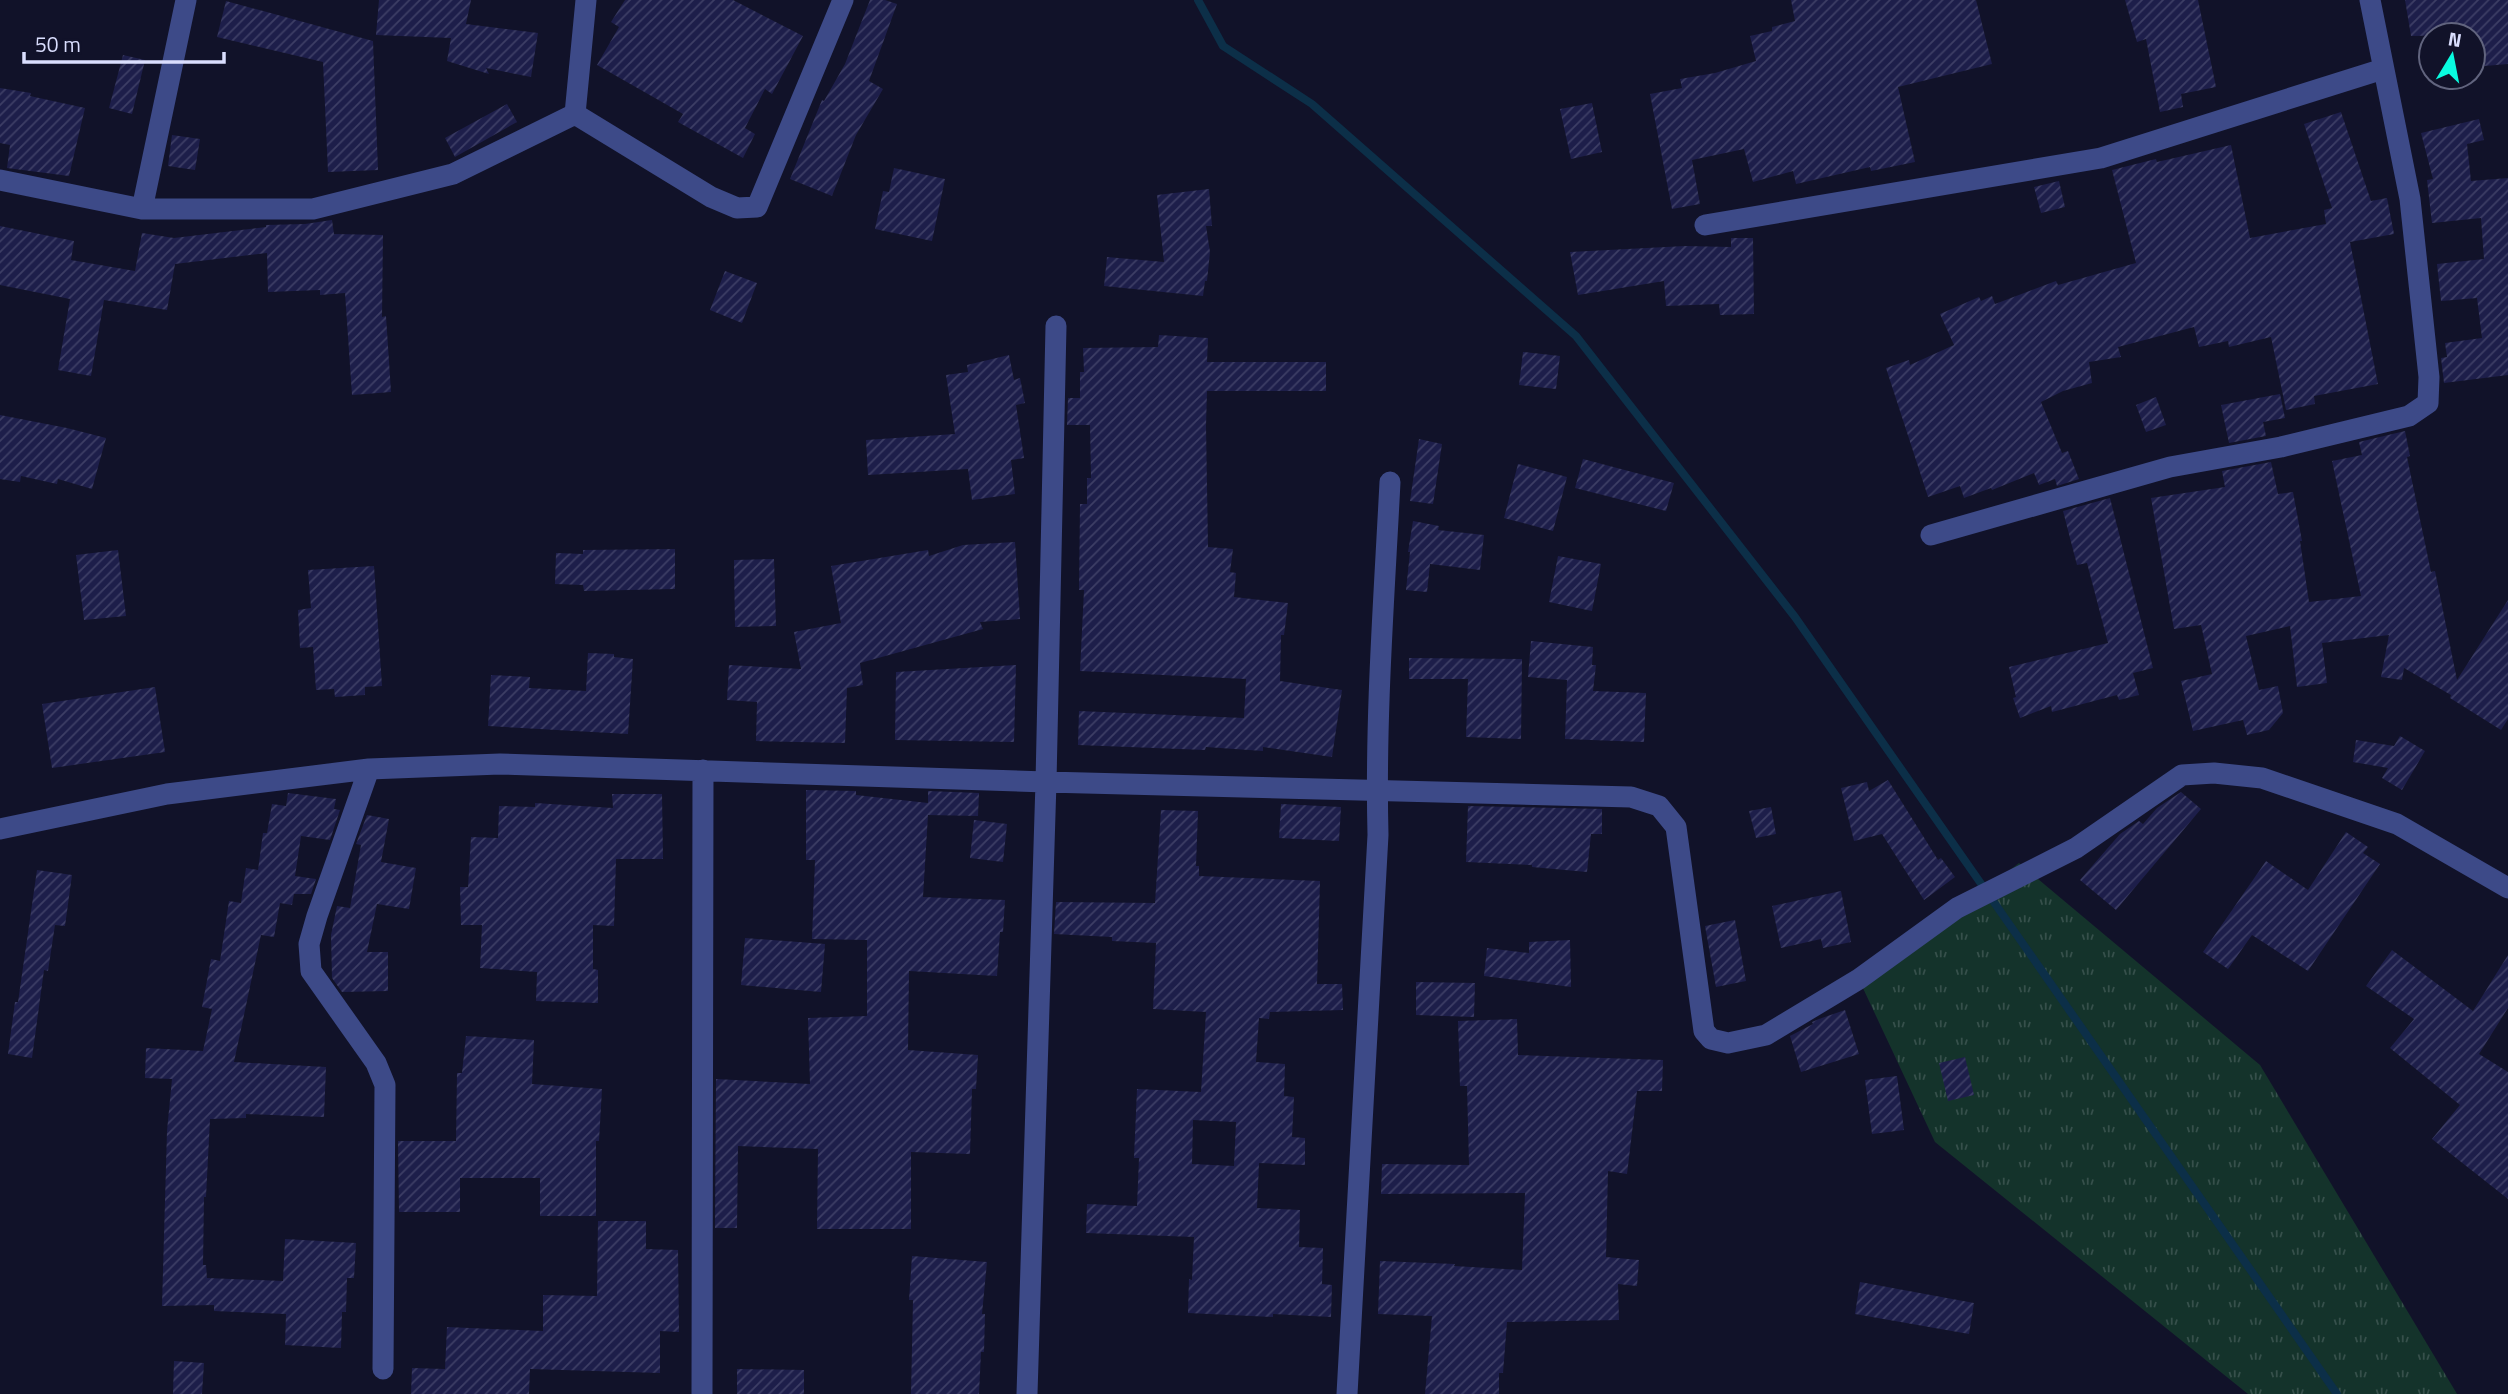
<svg xmlns="http://www.w3.org/2000/svg" width="2508" height="1394" font-family="'Titillium Web',sans-serif">
  <defs>
    <pattern id="grass-tufts" width="24" height="20" patternUnits="userSpaceOnUse" patternTransform="scale(1.75)"><rect width="24" height="20" fill="#14332b"/><path d="M3 7l-1-3M5 7V3M7 7l1-3M15 17l-1-3M17 17v-4M19 17l1-3" fill="none" stroke="#36504b"/></pattern>
    <pattern id="building-hatch" width="6" height="6" patternUnits="userSpaceOnUse" patternTransform="scale(1.75)"><rect width="6" height="6" fill="#1d1e4a"/><path d="M-1 1l2-2M0 6l6-6M5 7l2-2" fill="none" stroke="#3d3e65"/></pattern>
  </defs>
  <rect width="100%" height="100%" fill="#111229"/>
  <path fill="url(#grass-tufts)" d="M2019 863 2260 1065 2457 1394H2248L1935 1142 1862 986Z"/>
  <g fill="none" stroke-linecap="round" stroke-linejoin="round">
    <path stroke="#0c2f48" stroke-width="8" d="M1198 0 1223 46 1312 104 1576 336 1795 617 2337 1394"/>
  </g>
  <path fill="url(#building-hatch)" fill-rule="evenodd" d="M379 0H471L466 24 538 33 531 77 486 68 489 74 447 61 451 38 376 35Z
    M625 0H733L803 36 772 94 765 89 745 128 755 134 743 158 678 122 683 114 597 65 619 27 611 22Z
    M870 0H885L897 4 869 81 883 89 856 135 832 196 790 179 822 100 824 101 845 64Z
    M1791 0H1976L1992 64 1898 87 1915 162 1871 171 1870 167 1796 184 1793 171 1753 182 1744 149 1692 160 1700 204 1672 209 1650 94 1682 88 1680 79 1715 73 1756 61 1750 36 1772 31V27L1795 21Z
    M2125 0H2198L2216 87 2181 94 2183 107 2160 112 2146 39 2137 42Z
    M2405 0H2508V64L2473 67V35L2411 36Z
    M226 1 373 41 378 170 328 172 323 62 217 37Z
    M123 55 145 60 132 114 109 108Z
    M0 88 31 93 30 96 85 108 69 176 7 168 10 145 0 143Z
    M1592 103 1602 152 1571 159 1560 109Z
    M507 104 517 122 455 157 445 138Z
    M2341 112 2371 201 2387 198 2394 234 2350 242 2378 384 2314 396 2315 404 2286 410 2271 337 2229 347 2228 341 2199 347 2194 327 2118 347 2121 357 2089 362 2092 383 2063 391 2041 402 2062 453 2068 451 2079 479 2057 486 2055 479 2039 485 2034 473 1992 490 1991 488 1964 498 1960 486 1928 497 1886 368 1909 360 1910 365 1954 345 1940 314 1979 297 1981 301 1992 296 1995 304 2056 281 2058 285 2136 263 2112 170 2156 159 2157 162 2231 145 2250 238 2326 224 2324 210 2332 208 2304 124Z
    M2479 119 2484 140 2467 144 2471 181 2508 178V375L2444 383 2441 358 2447 357 2445 343 2482 338 2477 298 2441 301 2437 264 2484 259 2481 218 2432 223 2427 180 2433 179 2421 133Z
    M172 135 200 139 195 170 168 166Z
    M894 168 945 179 932 241 875 229 883 191 889 192Z
    M2059 181 2065 207 2041 213 2034 187Z
    M1209 189 1212 226H1206L1210 252 1207 281H1205L1203 296 1104 286 1107 257 1164 262 1157 195Z
    M332 220 334 234 383 235 382 317 386 316 391 392 352 395 345 293 320 295V290L268 292 267 253 175 264 167 310 104 300 91 376 58 370 70 299 0 285V226L74 241 71 260 135 271 142 233 174 238 266 227V225L305 224Z
    M1731 238H1753L1754 314 1720 315 1719 304 1666 306 1664 281 1578 295 1570 252 1685 246 1731 247Z
    M725 271 757 283 742 323 710 310Z
    M1159 335 1208 338 1207 362H1326V391H1207L1206 426 1208 547 1233 549 1230 572 1236 573 1234 597 1288 603 1284 635H1281L1280 681 1342 690 1332 757 1263 747V751L1206 747 1205 750 1078 745 1079 711 1244 718 1246 679 1080 671 1084 590H1079L1080 504H1087V478H1091L1090 425H1067L1068 398H1080V372H1084L1083 348 1158 347Z
    M1523 352 1560 356 1556 389 1519 385Z
    M1009 355 1014 380 1020 378 1025 403 1016 405 1024 458 1011 460 1015 494 972 500 968 469 868 475 866 440 955 434 946 375 968 372 967 365Z
    M2280 394 2285 418 2263 422 2266 436 2229 443 2221 405Z
    M2156 397 2166 425 2146 432 2136 405Z
    M0 415 67 428 106 438 92 489 58 479 57 484 21 476 20 482 0 479Z
    M2405 431 2410 456 2407 457 2431 572 2435 571 2457 680 2508 600V719L2501 730 2450 698 2451 695 2404 668 2402 680 2381 677 2389 635 2322 643 2327 683 2297 687 2290 626 2246 636 2259 690 2278 686 2283 713 2269 730 2247 735 2243 720 2193 731 2181 681 2212 674 2201 625 2174 629 2151 498 2225 487 2222 471 2271 462 2278 494 2293 492 2302 541H2300L2309 602 2361 596 2332 461 2362 455 2359 442Z
    M1419 439 1442 444 1433 504 1410 501Z
    M1583 459 1674 483 1666 511 1575 488Z
    M1518 464 1567 477 1553 531 1504 518Z
    M2110 498 2153 668 2133 673 2139 695 2119 700 2117 695 2052 712 2051 706 2020 718 2013 698 2016 697 2009 667 2108 643 2087 563 2077 565 2063 511Z
    M1413 521 1439 526 1438 530 1484 535 1480 570 1430 564 1427 592 1406 590 1410 552H1408Z
    M1015 542 1020 619 980 622 983 629 860 663 863 685 847 688 845 743 756 741 757 702 727 700 729 665 801 669 794 632 841 623 831 566 928 550 929 556 963 545Z
    M675 549V589L584 591 583 585 555 584 556 553 583 554V550Z
    M118 550 126 616 84 620 76 555Z
    M1558 556 1601 564 1592 611 1549 602Z
    M774 559 776 626 735 627 734 560Z
    M374 566 382 686 365 687V695L335 697 334 689 316 690 313 647 300 648 298 610 311 608 308 570Z
    M1531 641 1593 647 1592 665H1596L1593 691 1646 693 1644 742 1565 739 1567 680 1528 677Z
    M588 653 614 654V657L633 659 628 734 488 726 491 675 530 677 529 688 586 691Z
    M1409 658 1522 659 1521 739 1466 737 1468 679H1409Z
    M1016 665 1014 742 895 740 896 672Z
    M155 687 165 752 52 768 42 704Z
    M2400 736 2425 751 2402 790 2382 778 2388 768 2353 762 2356 740 2394 746Z
    M1888 780 1938 860 1941 858 1955 877 1924 900 1882 834 1854 841 1841 788 1867 782 1869 791Z
    M806 790 856 791V795L928 803V791L979 793 978 816 928 815 923 897 1005 900 1003 932H1000L997 976 909 971 908 1050 978 1055 976 1089H972L970 1154 911 1152V1229H817L818 1149 738 1146 737 1228H715L716 1079 810 1084 808 1018 867 1016V940L812 939 815 860H806Z
    M2181 792 2201 809 2116 910 2080 880 2120 834 2139 821 2143 824 2157 808Z
    M288 793 336 799 334 809 340 810 330 840 301 836 295 876 316 879 311 894H294L292 905 280 903 274 937 261 935 234 1062 326 1067 324 1117 246 1114V1118L210 1119 206 1197H204L203 1265H206L207 1278 283 1281 285 1239 356 1243 354 1278H347L346 1312H342L341 1348 285 1345 286 1314 214 1311V1305L162 1306 167 1131 172 1079 145 1078 146 1048 203 1051 212 1009 202 1007 211 959 220 961 229 901 241 903 246 868 258 870 263 833H267L272 804 286 806Z
    M612 794H662L663 859H616L614 926 593 925V969L598 970V1003L536 1001 537 972 480 968 482 925H461L460 887H468L471 837 498 838 499 806 535 807V803L613 808Z
    M1281 804 1341 807 1339 841 1279 838Z
    M1468 806 1602 809V834H1591L1587 872 1532 867V865L1466 862Z
    M1771 807 1776 834 1756 838 1749 811Z
    M1161 810 1198 811 1196 866H1199V876L1320 881 1317 984H1342L1343 1010 1270 1012 1269 1019 1259 1018 1256 1062 1285 1064 1284 1096 1294 1097 1292 1137 1305 1138V1165L1259 1163 1257 1208 1300 1210 1299 1247 1323 1248 1322 1284 1332 1285 1331 1317 1273 1314V1317L1188 1313 1189 1279 1192 1280 1194 1237 1086 1233 1087 1204 1137 1206 1139 1158H1134L1137 1089 1201 1092 1206 1012 1153 1009 1156 943 1112 941V937L1054 934 1056 902 1155 903ZM1193 1120 1236 1122 1234 1166 1192 1164Z
    M367 815 389 819 381 862 416 868 409 909 377 904 367 952H388V991L342 992 332 978 331 935 337 906 350 908 361 845 356 844Z
    M974 820 1007 824 1003 862 970 858Z
    M2346 832 2368 847 2363 853 2380 864 2308 971 2252 935 2228 969 2203 952 2266 861 2308 890Z
    M37 870 72 875 65 926 55 925 48 971 44 970 32 1058 8 1054 15 1002H18Z
    M1841 891 1851 942 1823 948 1821 939 1781 948 1772 906Z
    M1735 920 1746 981 1716 987 1705 926Z
    M745 938 825 944 821 992 741 985Z
    M1570 940 1571 987 1484 976 1487 948 1529 953V942Z
    M2392 950 2473 1011 2508 955V1008L2479 1054 2508 1072V1199L2432 1139 2460 1105 2390 1048 2414 1019 2366 986Z
    M1416 982 1475 983 1474 1017 1416 1015Z
    M1845 1010 1859 1054 1801 1072 1790 1036 1813 1024 1812 1022 1819 1019Z
    M1517 1019 1518 1055 1663 1060 1662 1091H1637L1627 1174 1608 1171 1606 1257 1639 1260 1637 1286 1618 1284 1619 1320 1507 1322 1503 1373H1499V1394H1425L1432 1316 1378 1314 1380 1261 1455 1264 1454 1266 1522 1270 1525 1193 1381 1194 1382 1164 1469 1165 1467 1086H1460L1458 1021Z
    M466 1036 534 1040 532 1084 602 1089 599 1141H596V1216H540V1178H460V1212H399L398 1141H456L457 1073H462Z
    M1965 1057 1974 1095 1948 1101 1939 1063Z
    M1897 1076 1904 1130 1872 1134 1865 1080Z
    M598 1221H646V1249L678 1250 679 1332 660 1331V1373L530 1369 529 1394H411L412 1368 445 1369 447 1327 543 1331V1295L597 1296Z
    M912 1256 987 1262 982 1314H985L984 1352H981L979 1394H911L913 1300H909Z
    M1860 1282 1974 1303 1969 1334 1855 1314Z
    M174 1361 204 1363 202 1394H173Z
    M737 1369 804 1370V1394H737Z"/>
  <g fill="none" stroke-linecap="round" stroke-linejoin="round">
    <path stroke="#3d4a88" stroke-width="21" d="M575 114 711 197 737 208 757 207 843 0
      M0 180 142 209H313L453 174 575 114 586 0
      M142 209 186 0
      M1705 225 2101 158 2383 69
      M1931 535 2170 467 2281 447 2409 416 2428 403 2429 377 2410 199 2370 0
      M369 769 317 916 309 944 311 971 376 1063 385 1085 383 1369
      M0 829 167 794 369 769 500 764 1046 782 1631 797 1659 806 1676 827 1704 1031 1711 1039 1728 1043 1766 1035 1859 979 1957 908 2076 848 2182 775 2214 773 2262 778 2397 824 2508 888
      M702 1394 703 770
      M1027 1394 1046 782 1056 326
      M1347 1394 1378 835C1375 718 1384 600 1390 482"/>
  </g>
  <g transform="translate(2452 56) rotate(10)"><circle r="33" fill="#111229" stroke="#61647e" stroke-width="2"/>
  <path d="M0-5L12 26L0 18L-12 26Z" fill="#09fbdf"/>
  <text y="-10" font-size="19" font-weight="bold" text-anchor="middle" fill="#dadefe">N</text>
  </g>
  <path d="M24 52v10h200v-10" fill="none" stroke="#dadefe" stroke-width="3.5"/>
  <text x="35" y="52" font-size="21" fill="#dadefe" stroke="#111229" stroke-width="5" paint-order="stroke">50 m</text>
</svg>
